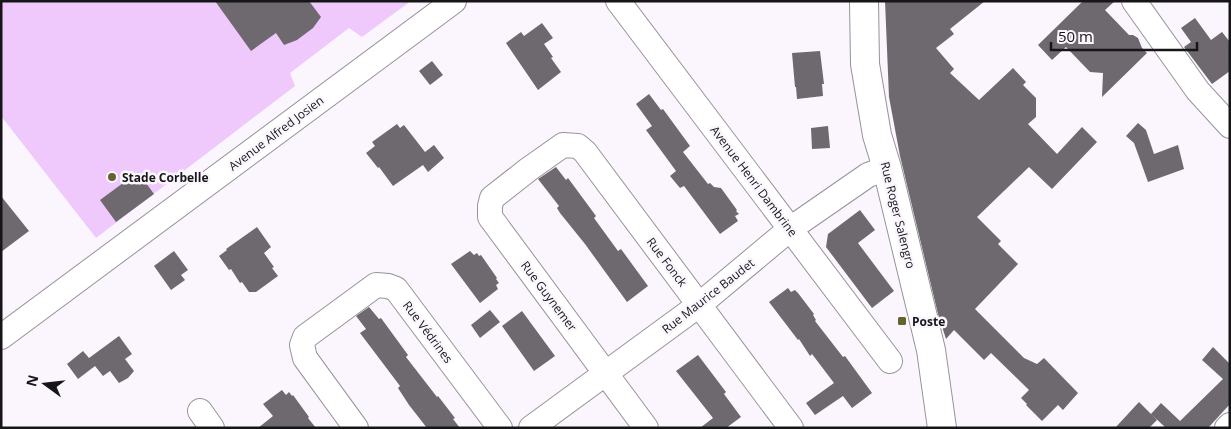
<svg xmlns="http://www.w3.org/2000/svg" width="1231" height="429" font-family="'Open Sans',sans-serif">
  <rect width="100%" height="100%" fill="#fbf6fd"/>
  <path fill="#efc9fc" d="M1 1H411L362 37 349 28 290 73 295 86 96 238 1 116Z"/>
  <path fill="#6d696f" d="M215 1H309L321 17 313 28 297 40 284 45 276 33 251 51Z
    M885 1H985L950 29 954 34 936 48 954 69 950 73 979 100 1013 68 1026 82 1023 85 1036 98V117L1028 124 1057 154 1082 127 1097 142 1052 189 1029 167 977 217 1001 241 998 244 1018 264 975 309 1024 358 1037 364 1044 358 1078 393 1063 410 1058 405 1042 421 1026 405 1027 404 1021 398 1029 390 991 353 984 360 954 330 946 339 938 314 900 156 889 97Z
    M1083 1H1115L1105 10 1129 35H1133L1138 38 1142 48 1147 53 1102 97 1103 73 1090 72 1066 47 1052 60 1038 45Z
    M1195 18 1211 40 1222 32 1230 42V71L1212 84 1184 47 1191 42 1181 28Z
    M542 23 553 38 544 44 553 57 551 58 561 72 538 90 506 43 521 32 524 36Z
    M820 51 824 84H822L823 96 797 99 796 87H795L792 53Z
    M432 61 443 75 430 85 419 71Z
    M649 94 661 110 663 109 690 146 683 152 708 184 710 183 714 187 721 188 737 210 736 211 739 214 735 216 738 221 720 234 684 186 680 188 670 176 676 171 646 130 652 126 636 104Z
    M1138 123 1146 130 1154 154 1178 145 1184 169 1148 182 1134 143 1126 136Z
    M397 124 400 128 404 125 425 152 434 145 444 158 428 172 423 165 393 186 379 167 378 168 366 153 375 146 372 142Z
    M828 126 830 148 812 149 811 128Z
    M556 167 566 180 568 178 596 216 594 218 618 251 621 249 648 286 627 302 585 244 560 213 557 208 559 206 538 179Z
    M138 172 154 194 116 222 100 200Z
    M1 196 29 231 1 252Z
    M860 210 875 230 858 243 894 291 872 308 826 247 828 234Z
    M257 227 271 247 264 253 274 267 272 268 278 276 256 292H249L242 282 240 283 231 269 229 270 219 256 227 250 226 249Z
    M174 251 188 270 181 275 185 280 171 290 154 266Z
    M470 251 474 255 477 253 479 256 481 255 497 278 496 279 499 283 496 285 498 289 480 303 451 264Z
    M788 288 791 292 795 290 798 293 814 314 813 315 816 320 815 321 843 357 845 356 872 393 852 408 843 396 815 415 806 403 834 383 812 354 810 356 799 339 798 340 769 302Z
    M369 307 379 319 381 318 408 355 406 357 437 397 438 396 455 418 453 419 460 428H427L409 405 398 388 400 386 360 333 366 329 356 316Z
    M490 310 500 322 480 338 471 325Z
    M522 311 555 356 534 371 502 326Z
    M119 336 132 354 125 359 134 371 128 378 119 383 110 371 103 376 95 366 78 379 67 364 83 351 89 358Z
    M1213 347 1230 364V404L1208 428H1166L1151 414 1161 403 1180 421 1223 379 1202 360Z
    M698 355 726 392 724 394 741 417 726 428H700L713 418 676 371Z
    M282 390 286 395 289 392 292 396 293 395 309 417 308 418 316 428H258L273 416 263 404Z
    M1139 402 1157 420 1149 428H1115Z"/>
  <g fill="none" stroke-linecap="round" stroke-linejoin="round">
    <defs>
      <path id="minor" d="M618 1 890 361
        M1134 1 1198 91 1230 126
        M1 337 454 1
        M200 411 212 428
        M356 428 305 358 302 345 305 337 376 285 388 286 396 289 500 428
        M531 428 699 305 790 229 868 175 887 168
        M646 428 490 217V206L492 198 529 169 563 145 578 146 585 152 791 428
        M1227 428 1230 425"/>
      <path id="tertiary" d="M864 1 865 64 877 135 887 168 931 350 942 428"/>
    </defs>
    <use href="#minor" stroke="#979399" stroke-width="26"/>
    <use href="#tertiary" stroke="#979399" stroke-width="30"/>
    <use href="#minor" stroke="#fff" stroke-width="24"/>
    <use href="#tertiary" stroke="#fff" stroke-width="28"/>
  </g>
  <g fill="#64622f" stroke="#fbf6fd" stroke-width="2">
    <circle cx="112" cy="177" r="5"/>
    <rect x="897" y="316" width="10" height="10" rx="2.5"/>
  </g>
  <g text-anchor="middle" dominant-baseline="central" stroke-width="5" stroke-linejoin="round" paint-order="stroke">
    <g font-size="12" fill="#161517" stroke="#fbf6fd">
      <text transform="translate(276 133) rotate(-37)">Avenue Alfred Josien</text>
      <text transform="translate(754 181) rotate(53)">Avenue Henri Dambrine</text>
      <text transform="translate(898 215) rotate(76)">Rue Roger Salengro</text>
      <text transform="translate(667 262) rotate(53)">Rue Fonck</text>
      <text transform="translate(549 296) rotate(53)">Rue Guynemer</text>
      <text transform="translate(708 296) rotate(-38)">Rue Maurice Baudet</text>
      <text transform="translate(428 332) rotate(53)">Rue Védrines</text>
    </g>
    <g font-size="12" font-weight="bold" fill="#161517" stroke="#fbf6fd" text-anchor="start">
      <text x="122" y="177">Stade Corbelle</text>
      <text x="912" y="321">Poste</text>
    </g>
  </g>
  <rect width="1231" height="429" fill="none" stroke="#161517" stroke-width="5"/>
  <g transform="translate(45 384) rotate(285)" stroke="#fbf6fd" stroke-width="4" paint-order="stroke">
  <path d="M0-4L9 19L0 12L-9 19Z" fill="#161517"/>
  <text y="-8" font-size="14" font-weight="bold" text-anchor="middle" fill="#161517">N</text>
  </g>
  <path d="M1051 42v8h146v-8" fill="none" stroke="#161517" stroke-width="2.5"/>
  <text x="1058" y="42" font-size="15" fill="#161517" stroke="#fbf6fd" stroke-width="4" paint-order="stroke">50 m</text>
</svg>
